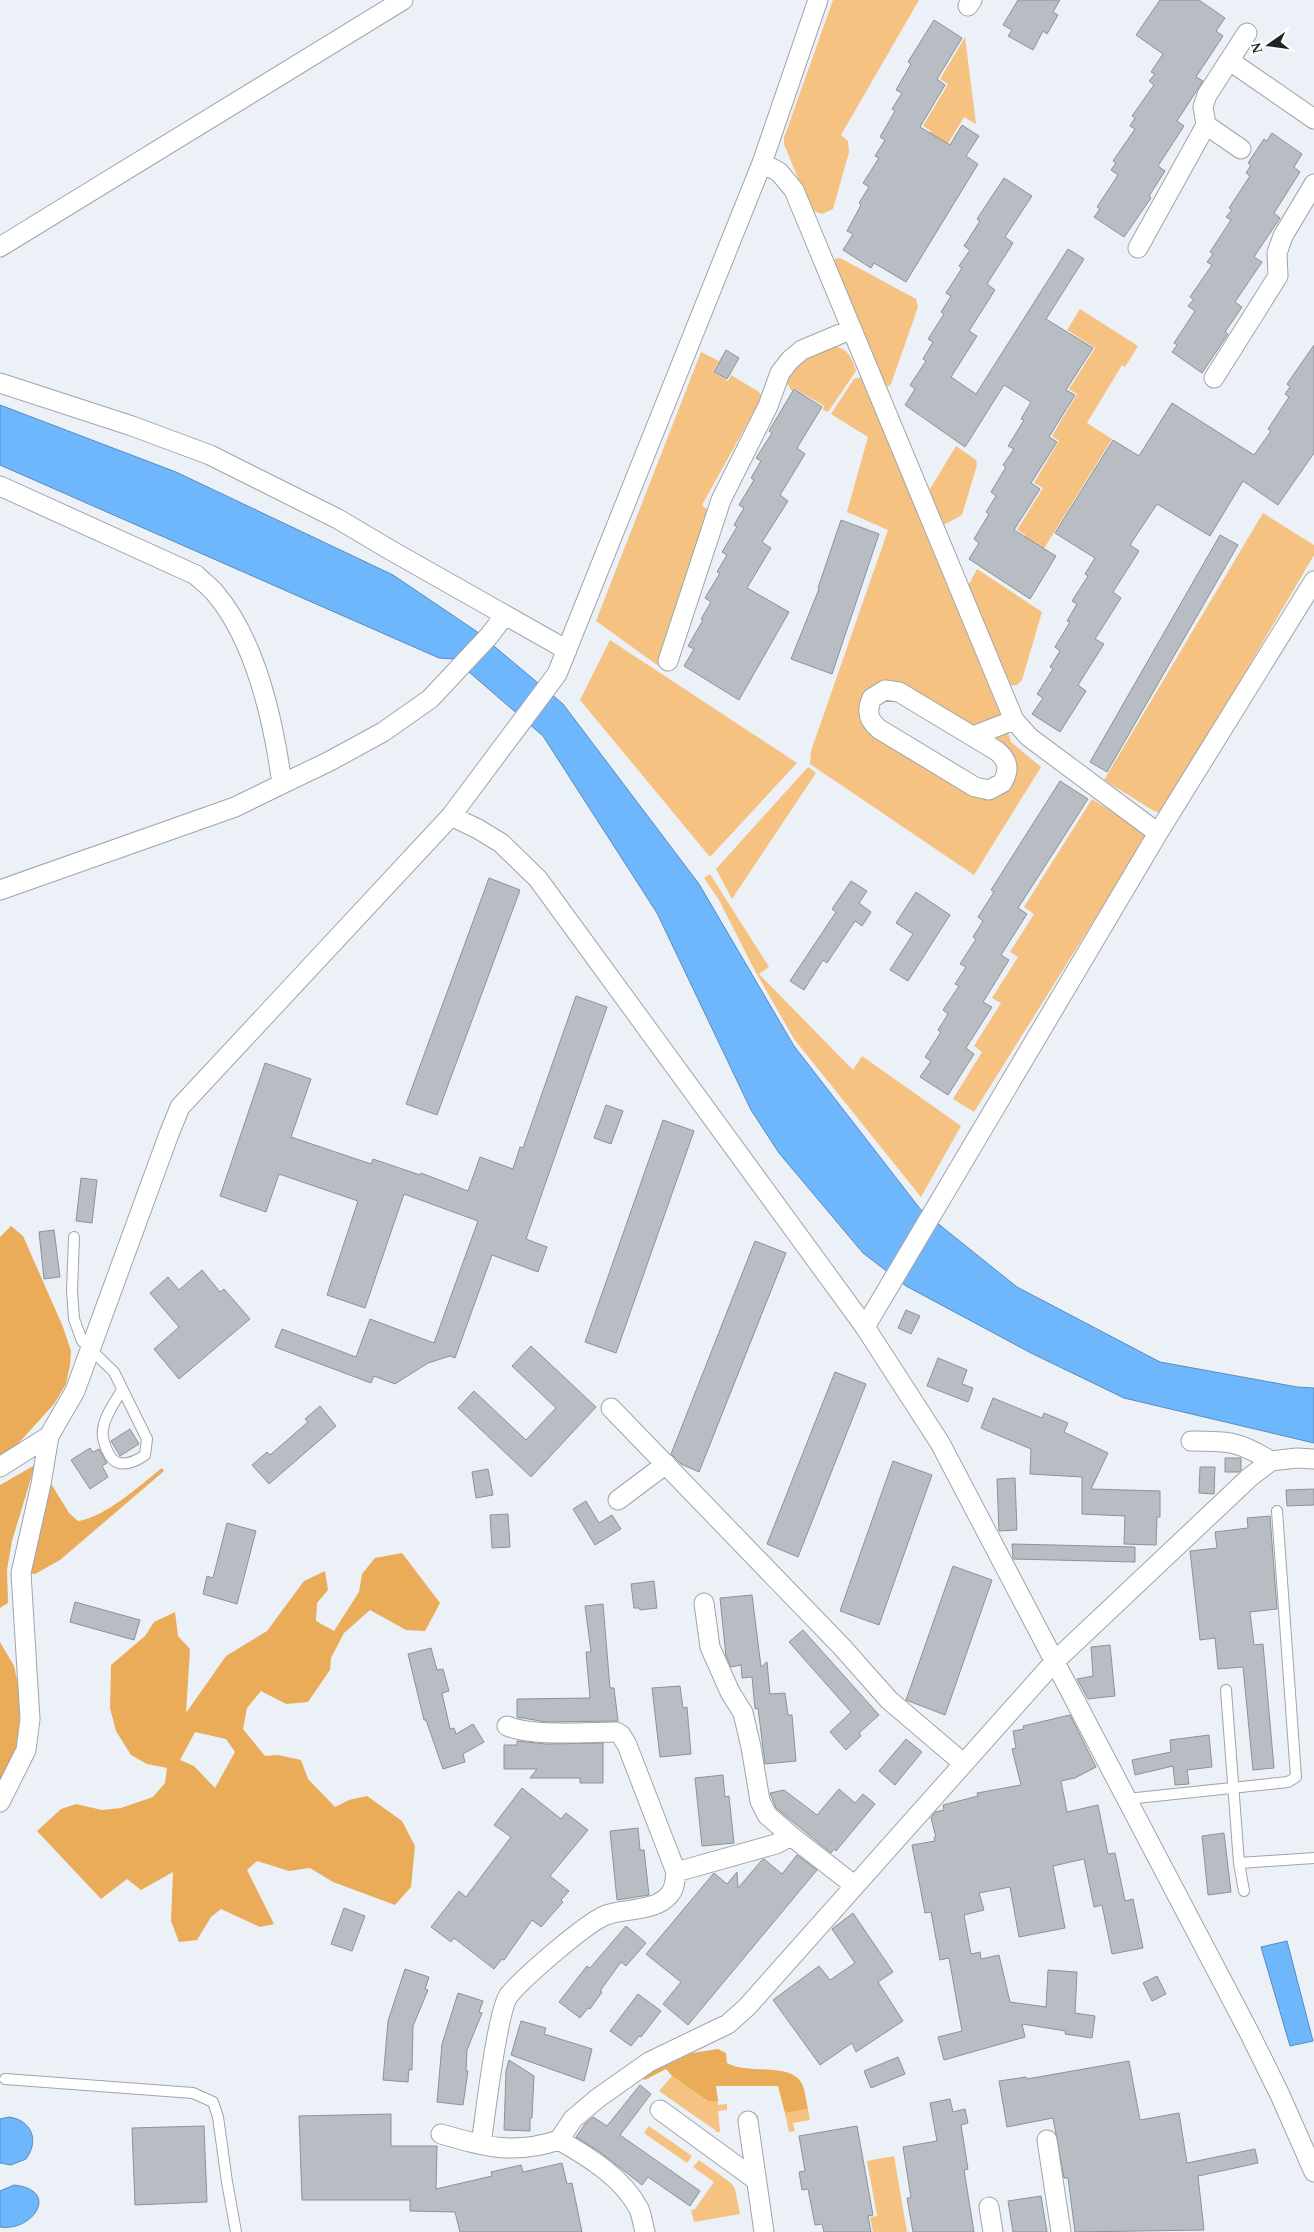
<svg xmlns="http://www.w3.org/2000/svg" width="1314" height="2232" font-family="Georgia,serif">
  <rect width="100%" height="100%" fill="#ebf1f7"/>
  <path fill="#f6c281" d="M833 0H919L841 135 848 141 849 152 833 209 822 214 811 210 784 144V138Z
    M965 37 976 124 964 117 899 225 906 173 931 131 923 126 948 84 940 79Z
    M837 258 842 259 916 299 918 307 891 384 887 387 881 384 832 261Z
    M1080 309 1138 346 1125 367 1122 365 1087 423 1112 439 1022 584 1003 571 1025 535 1017 530 1043 488 1034 483 1059 441 1052 436 1077 394 1069 389 1095 348 1067 330Z
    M833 346C847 348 852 357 856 371L828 412 823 410 824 406 794 388 792 391 787 384V378L800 361Z
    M701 352 719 361 713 372 728 381 731 375 759 392 762 397 702 505 708 510 710 522 660 667 596 621Z
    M861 377 1002 718 973 729 905 688 863 705 970 792 1009 784 988 738 1007 730 1011 742 1041 767 974 875 810 764 811 751 888 530 847 512 868 437 831 414 854 379Z
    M956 446 976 460 977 465 962 515 940 527 927 494Z
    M1263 513 1314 545V555L1165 809 1158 812 1154 811 1104 780Z
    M977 569 1042 612 1022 680 1017 685 1006 686 966 590Z
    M610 640 797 763 710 857 580 700Z
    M808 767 816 773 732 899 716 869Z
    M1092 799 1148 834 974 1112 953 1099 982 1052 974 1046 1001 1003 992 998 1018 957 1010 952 1034 914 1024 907Z
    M710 874 769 967 759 974 853 1070 862 1056 961 1126 921 1197 794 1039 754 969 719 900 704 878Z
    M672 2076 708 2101H718V2105L727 2104V2110L718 2111 720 2132H716L715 2130 659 2091Z
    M808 2109 810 2120 793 2123 795 2131 789 2132 785 2113Z
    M649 2126 692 2156 687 2163 644 2133Z
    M894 2156 907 2232H873L870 2217 877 2216 867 2161Z
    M699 2160 731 2183 735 2189 740 2214 694 2222 691 2210 695 2209 714 2182 693 2167Z"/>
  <path fill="#eaac58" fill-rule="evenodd" d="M11 1226 23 1236 63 1327 71 1351 70 1365 66 1384 54 1404 16 1446 0 1455V1237Z
    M35 1465 12 1541 7 1570 8 1603 0 1608V1485Z
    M162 1468 164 1471 60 1560 35 1574 29 1573 50 1482 69 1513 78 1521C106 1517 140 1485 162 1468Z
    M402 1553 440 1603 425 1631 406 1630 370 1610 344 1633 331 1658 330 1670 308 1702 286 1704 261 1691 247 1708 243 1729 265 1756 278 1755 301 1760 308 1779 335 1807 349 1800 367 1796 402 1821 415 1846 411 1887 395 1905 333 1882 310 1868 289 1871 257 1861 247 1870 274 1924 260 1927 221 1909 211 1917 197 1940 179 1942 171 1921 173 1872 141 1890 127 1879 101 1899 37 1831 61 1809 76 1804 102 1810 121 1808 153 1797 165 1783 167 1768 147 1764 131 1755 116 1731 110 1708 111 1665 145 1636 154 1622 175 1612 178 1636 190 1649 186 1713 226 1656 267 1631 304 1581 325 1571 328 1590 317 1603 316 1621 334 1631 359 1592 362 1574 375 1558ZM195 1732 226 1739 235 1752 215 1788 194 1766 180 1760Z
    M0 1642 14 1666 21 1698 17 1750 0 1783Z
    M718 2049 726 2053 727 2063C747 2075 788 2062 801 2082 805 2088 806 2101 808 2109L785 2113 778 2086H716L718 2101H708L672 2076 666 2069 645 2080 641 2077 692 2053Z"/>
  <path fill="#6fb7fd" stroke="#588bbc" d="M0 405 176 472 393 575 476 631 563 704 699 884 794 1046 921 1210 1017 1287 1160 1362 1297 1387 1314 1388V1443L1124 1398 1031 1353 906 1286 863 1253 779 1153 751 1110 657 913 543 736 454 659 439 658 0 465Z
    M1287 1941 1313 2041 1290 2046 1261 1947Z
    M9 2117C31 2120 40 2140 26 2159L11 2165 0 2163V2119Z
    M14 2185C61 2190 33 2232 0 2227V2191Z"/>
  <path fill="#b8bdc3" stroke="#8d9298" d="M1018 0H1060L1053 12 1058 15 1047 34 1043 31 1033 50 1008 36 1012 30 1003 25Z
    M1160 0H1199L1225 18 1216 31 1223 36 1196 77 1203 81 1177 121 1184 126 1158 166 1165 171 1149 196 1151 198 1124 237 1094 217 1100 209 1097 207 1118 175 1111 170 1116 163 1113 161 1135 129 1130 126 1135 118 1132 116 1154 85 1149 81 1155 74 1151 72 1163 54 1136 35Z
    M934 20 962 38 937 79 945 85 920 127 950 145 962 125 979 136 966 156 978 164 906 282 874 263 871 268 843 250 853 234 847 231 861 205 859 203 869 187 863 183 879 158 875 156 885 140 880 137 895 111 892 109 902 93 896 90 911 64 908 62Z
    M1272 133 1302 154 1294 167 1300 172 1274 213 1280 218 1254 257 1262 262 1235 302 1242 307 1225 332 1228 334 1202 373 1172 352 1177 345 1174 343 1195 311 1188 306 1194 299 1190 297 1212 265 1207 262 1213 254 1210 252 1231 220 1226 217 1232 210 1229 208 1250 176 1246 173 1251 165 1248 163 1264 139 1267 141Z
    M1004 178 1032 196 1005 237 1013 243 987 284 995 290 969 331 977 336 951 377 976 394 1068 249 1084 259 1046 319 1093 348 1066 390 1075 395 1049 437 1057 442 1031 483 1040 489 1014 530 1056 556 1030 599 969 559 979 543 974 539 989 514 986 512 996 496 991 492 1006 467 1003 465 1014 449 1008 446 1024 420 1021 419 1031 402 1004 385 965 447 905 405 915 389 910 385 926 361 923 359 933 342 928 339 944 314 941 312 951 296 946 293 962 268 959 266 970 250 964 246 980 221 977 219Z
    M1314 345V453L1278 505 1243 481 1210 536 1157 504 1130 545 1139 551 1113 592 1121 598 1095 639 1104 644 1078 685 1086 691 1060 732 1032 714 1043 698 1037 694 1053 669 1050 667 1060 651 1055 647 1070 622 1067 621 1077 604 1072 601 1088 576 1085 574 1095 558 1055 533 1113 440 1139 456 1172 403 1254 455 1271 431 1268 429 1289 397 1285 394 1290 387 1287 384Z
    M726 350 739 358 727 379 714 372Z
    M794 389 822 407 797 448 805 454 780 495 788 501 762 542 771 548 747 588 789 612 739 700 684 666 694 649 688 646 703 620 701 619 711 602 705 598 720 573 717 572 727 555 722 552 737 527 734 525 744 508 739 505 754 480 751 478 761 461 756 458 772 433 769 431Z
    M841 520 879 534 832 674 791 659 819 589 818 588Z
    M1220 535 1238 545 1107 772 1090 762Z
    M1060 781 1088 799 1018 908 1027 914 1001 955 1009 960 983 1002 992 1007 966 1048 974 1054 948 1095 920 1077 931 1061 925 1057 941 1032 938 1030 948 1014 943 1010 959 986 955 984 966 967 960 964 976 939 973 937 983 921 978 917 994 892 991 890Z
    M489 878 520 890 437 1115 406 1104Z
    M851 881 867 891 859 903 871 912 862 926 855 921 827 963 823 960 804 990 790 981 836 912 832 909Z
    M916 892 950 915 908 981 890 970 913 934 896 923Z
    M576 996 607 1007 526 1239 547 1247 538 1272 492 1255 455 1358 450 1356 428 1363 395 1384 374 1376 371 1383 275 1347 282 1329 356 1357 370 1319 434 1343 478 1221 404 1194 365 1308 327 1295 358 1201 279 1174 266 1212 220 1196 265 1063 311 1079 291 1137 371 1164 373 1159 420 1175 421 1173 468 1191 480 1157 513 1169 520 1147 523 1148Z
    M606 1105 623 1111 611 1144 594 1138Z
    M663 1120 694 1131 616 1353 585 1342Z
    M81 1178 97 1180 92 1223 76 1221Z
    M54 1230 60 1277 44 1279 39 1232Z
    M755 1241 786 1253 699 1472 681 1464 671 1454Z
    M202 1270 220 1292 224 1289 250 1319 179 1379 154 1349 179 1327 150 1293 168 1277 179 1290Z
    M906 1310 920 1316 911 1334 898 1328Z
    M531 1346 596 1407 531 1477 458 1408 474 1391 526 1440 556 1408 512 1366Z
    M938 1358 967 1370 962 1384 973 1388 968 1402 927 1386Z
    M835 1372 866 1384 798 1557 767 1544Z
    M993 1398 1042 1418 1044 1413 1068 1423 1064 1432 1108 1453 1091 1489 1160 1491V1517H1157L1156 1545 1124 1544 1125 1516 1082 1514V1477L1030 1474 1031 1449 981 1428Z
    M320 1406 336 1426 269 1484 252 1465 267 1452 270 1455 308 1422 305 1419Z
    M130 1429 139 1444 120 1456 111 1441Z
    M90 1448 93 1452 99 1449 107 1463 102 1466 108 1477 90 1489 71 1460Z
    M1225 1458H1241V1470L1239 1472H1225Z
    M893 1461 932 1475 879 1625 840 1611Z
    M1200 1467H1215L1214 1494 1199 1493Z
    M488 1469 493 1495 476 1498 472 1472Z
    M1015 1478 1017 1530 999 1531 997 1479Z
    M1314 1489V1505L1287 1506 1286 1490Z
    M586 1501 599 1523 612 1515 621 1529 595 1545 573 1509Z
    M508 1514 510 1547 492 1548 490 1515Z
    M1270 1516 1277 1609 1250 1612 1254 1645 1263 1644 1274 1768 1253 1770 1243 1667 1218 1669 1215 1638 1200 1640 1190 1551 1217 1548 1215 1532 1248 1528 1247 1518Z
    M227 1523 256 1531 237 1604 203 1594 207 1576 213 1578Z
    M1012 1544 1135 1547V1562L1013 1559Z
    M953 1566 992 1580 945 1715 906 1700Z
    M654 1581 657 1608 640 1610 639 1608H634L631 1584Z
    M752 1595 761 1667 767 1662 770 1694 785 1693 788 1715H792L796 1761 765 1764 758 1708 755 1709 752 1677 742 1678 741 1665 731 1667 726 1656 720 1598Z
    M75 1602 140 1620 134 1640 70 1622Z
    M603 1604 610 1688H614L618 1721 546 1722 517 1717V1699L590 1698 586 1652H591L585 1606Z
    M803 1630 879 1715 859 1733 861 1736 846 1750 830 1732 851 1712 789 1642Z
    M1110 1645 1115 1696 1088 1699 1077 1679 1093 1676 1091 1647Z
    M431 1648 437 1670 443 1669 449 1691 442 1693 450 1729 454 1728 456 1734 473 1724 484 1742 463 1754 465 1762 443 1769 426 1720H424L408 1654Z
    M680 1686 683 1708 687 1707 691 1754 660 1757 652 1688Z
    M1070 1715 1096 1767 1075 1778 1061 1781 1067 1812 1098 1805 1108 1854 1115 1853 1125 1901 1133 1899 1143 1948 1112 1954 1102 1905 1094 1907 1084 1859 1053 1866 1065 1928 1019 1937 1010 1887 979 1893 984 1910 964 1915 971 1954 980 1952 981 1959 999 1955 1010 2002 1046 2007 1048 1970 1077 1972 1075 2013 1095 2016 1092 2038 1065 2034 1066 2031 1022 2024 1025 2037 944 2060 938 2037 962 2031 949 1958 940 1960 931 1912 925 1913 912 1845 935 1841 934 1837H936L931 1818 935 1812 944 1810 943 1805 978 1796 977 1793 1021 1785 1012 1749 1016 1748 1013 1731 1024 1729 1023 1726Z
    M1209 1735 1212 1767 1187 1770 1189 1784 1175 1785 1173 1766 1135 1775 1132 1760 1171 1752 1170 1740Z
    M906 1739 922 1752 895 1785 879 1771Z
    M517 1741 545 1744 603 1743V1783H580V1778H530L537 1769H504V1745H517Z
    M723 1775 725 1797 729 1796 734 1843 702 1846 695 1778Z
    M522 1788 561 1819 566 1813 588 1830 550 1876 569 1891 561 1900 563 1902 541 1927 532 1920 504 1960 502 1959 494 1969 454 1938 451 1942 431 1927 459 1891 466 1897 511 1837 494 1825Z
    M839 1789 855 1803 863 1794 875 1804 836 1851 834 1849 831 1853 776 1808 770 1793 784 1790 817 1815Z
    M638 1828 640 1850H644L649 1895 617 1900 610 1831Z
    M1224 1833 1231 1892 1208 1895 1202 1836Z
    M797 1855 817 1870 688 2025 663 2004 681 1982 646 1954 714 1873 727 1884 737 1872 738 1888 762 1860 764 1859 782 1874Z
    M344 1908 365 1916 352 1951 331 1944Z
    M853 1913 893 1972 878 1982 903 2021 856 2052 852 2043 820 2065 773 2000 819 1966 830 1980 855 1963 832 1929Z
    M626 1926 646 1943 626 1966 621 1962 600 1991 602 1992 590 2009 588 2008 580 2018 559 2002 587 1966 590 1968Z
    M405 1969 429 1977 425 1989 428 1990 413 2026 412 2070 409 2069 408 2082 383 2080 388 2021Z
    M1157 1976 1166 1994 1152 2001 1143 1983Z
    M458 1993 483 2001 479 2012 482 2013 467 2050 466 2071H468L463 2105 437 2102 442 2044Z
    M638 1994 661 2011 641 2037 639 2036 631 2046 610 2031Z
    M521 2021 546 2028 544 2034 592 2049 584 2081 511 2055Z
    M898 2057 905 2074 871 2088 864 2071Z
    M509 2060 534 2076 532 2118H530V2131L504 2130 506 2071Z
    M1129 2061 1140 2120 1179 2113 1187 2163 1255 2149 1258 2163 1198 2176 1204 2230 1075 2232 1068 2178H1064L1053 2118 1007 2127 999 2081 1026 2077 1027 2079Z
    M640 2085 651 2094 620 2135 700 2191 690 2206 648 2177 642 2185 600 2152 576 2137 585 2124 593 2117 607 2126Z
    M950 2099 953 2112 965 2109 968 2123 961 2125 968 2169 964 2170 974 2232H913L907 2198H911L903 2147 937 2141 930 2103Z
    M391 2114V2146H437L436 2189 492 2176 491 2172 521 2165 523 2172 562 2163 567 2184 572 2183 582 2232H460L455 2212 410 2211V2200H302L299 2116Z
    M204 2126 207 2202 135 2205 132 2128Z
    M857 2126 873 2215 868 2216 871 2232H824L822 2224 815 2225 808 2189 802 2190 799 2172 805 2171 799 2136Z
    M1041 2196 1047 2232H1013L1008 2201Z"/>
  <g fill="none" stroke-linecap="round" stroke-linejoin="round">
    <defs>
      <path id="lane" d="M74 1237 72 1291 74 1319 82 1341 114 1372 147 1439 145 1455C138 1460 129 1465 119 1463 109 1461 101 1439 103 1429 105 1415 115 1402 122 1390
        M1226 1690 1239 1863 1244 1891
        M1127 1799 1288 1782 1296 1777 1277 1511
        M1239 1863 1314 1858
        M5 2079 193 2093 213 2102 218 2117 227 2182 236 2232"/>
      <path id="street" d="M968 6 972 0
        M1230 61 1314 119
        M1206 125 1241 149
        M762 163 779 172 794 190 1014 720 1029 737 1158 833
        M0 247 403 0
        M1138 248 1206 125 1203 107 1207 95 1247 33
        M1214 378 1278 276 1277 253 1283 236 1314 184
        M0 383 132 426 210 455 338 519 392 551 567 650
        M0 486 196 575C202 581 210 587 215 593 256 641 274 724 282 784L235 807 0 890
        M668 661 721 500 768 406 780 373 790 360 802 350 852 329
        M885 690 899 692 997 751C1008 760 1010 770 1002 783L989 790 975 787 879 729C868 720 866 711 872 698Z
        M973 736 1014 720
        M282 784 328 762 383 732 430 699 489 636 505 615
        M451 816 557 674 762 163 818 0
        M865 1327 1158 833 1314 581
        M611 1408 842 1647 889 1700 963 1763
        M1191 1441C1229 1441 1238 1441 1271 1461
        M0 1467 49 1436 75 1391 169 1134 180 1107 451 816 478 829 501 843 538 879 865 1327 940 1443 1251 2036 1280 2095 1314 2172
        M618 1500 666 1464
        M704 1603 710 1647 730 1692 743 1713 751 1747 760 1801 767 1815 791 1836 854 1885
        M507 1726C534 1737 586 1732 616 1732L621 1735 627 1745 676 1872
        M0 1802 26 1750 30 1719 21 1573 41 1484 49 1436
        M660 2110 756 2180
        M748 2121 764 2232
        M441 2134C486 2147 514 2155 559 2140 589 2157 623 2178 639 2209 642 2216 643 2225 645 2232
        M559 2140 573 2119 598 2098 649 2062 728 2024 747 2007 1055 1661 1250 1477 1271 1461 1297 1458 1314 1459
        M1047 2140 1061 2232
        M481 2144C485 2118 497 2011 509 1995 524 1977 586 1923 606 1915 626 1908 656 1912 670 1894 675 1888 675 1880 676 1872L776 1844 791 1836
        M989 2207 993 2232"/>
    </defs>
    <use href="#lane" stroke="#9fa5ab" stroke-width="12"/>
    <use href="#street" stroke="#9fa5ab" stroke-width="21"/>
    <use href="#lane" stroke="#fff" stroke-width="10"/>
    <use href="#street" stroke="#fff" stroke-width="19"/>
  </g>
  <g transform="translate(1269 45) rotate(256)" stroke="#ffffff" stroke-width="4" paint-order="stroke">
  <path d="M0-4L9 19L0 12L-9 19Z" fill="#222426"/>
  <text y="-8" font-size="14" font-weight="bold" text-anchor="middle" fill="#222426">N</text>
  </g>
</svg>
